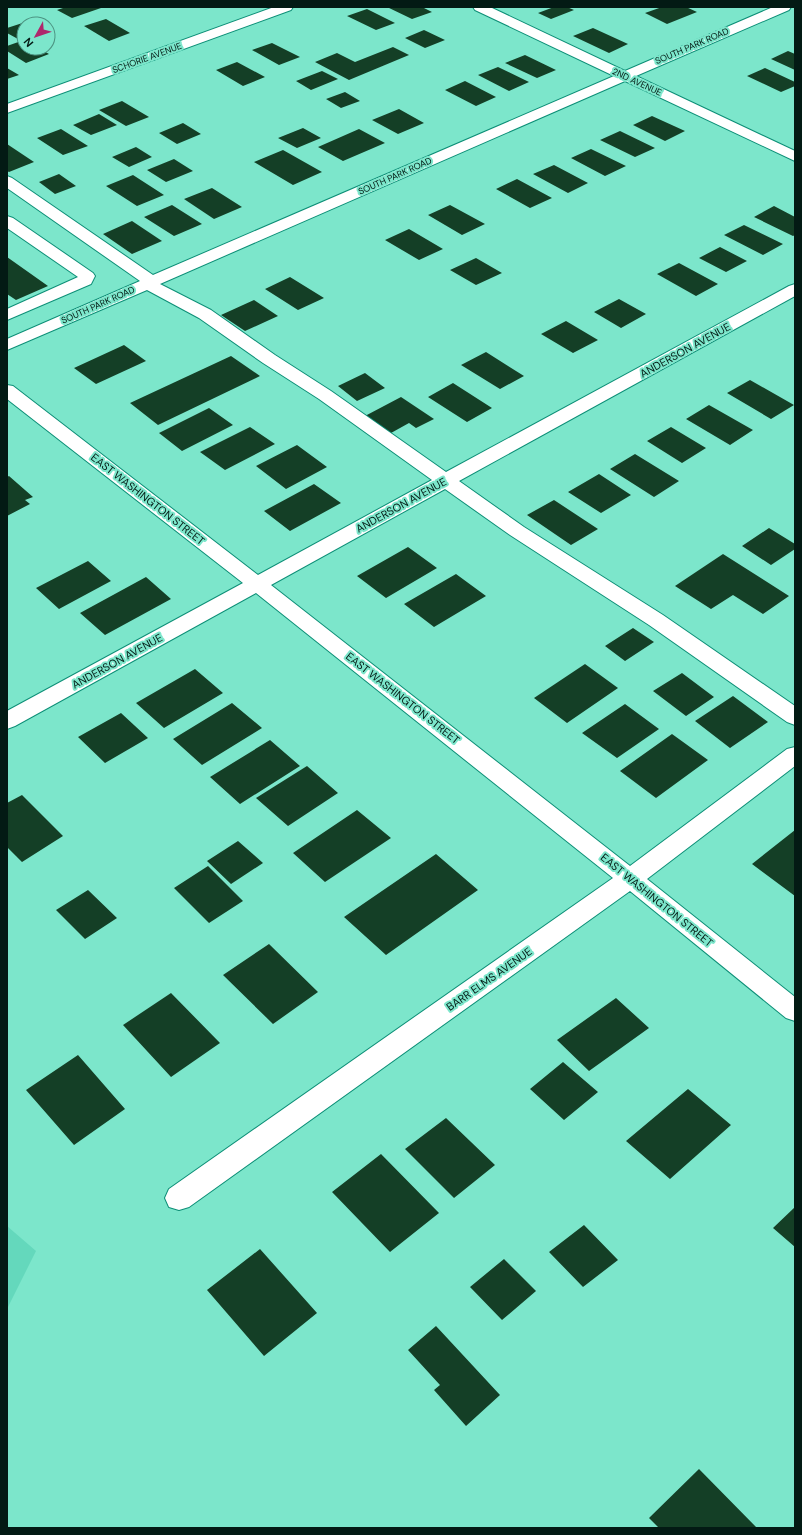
<svg xmlns="http://www.w3.org/2000/svg" width="802" height="1535" font-family="'DM Sans',sans-serif">
  <rect width="100%" height="100%" fill="#7ce6cb"/>
  <path fill="#64d8bc" d="M7 1226 36 1251 7 1309Z"/>
  <path fill="#143f26" d="M66 7H99L101 8 72 18 57 10Z
    M387 7H422L432 12 412 19Z
    M554 7H567L574 10 551 19 538 13Z
    M662 7H686L697 12 667 24 645 13Z
    M367 9 395 23 376 30 347 16Z
    M35 19 43 24H24V37L18 39 7 33V28Z
    M106 19 130 33 109 41 84 26Z
    M593 28 628 44 609 53 573 36Z
    M424 30 445 40 425 48 405 38Z
    M24 40V48H38L49 54 26 63 7 51V46Z
    M272 43 300 57 279 65 252 50Z
    M393 47 409 55 349 80 315 62 337 53 355 62Z
    M788 51 795 54V70L771 59Z
    M525 55 556 70 537 78 505 63Z
    M237 62 265 77 243 86 216 70Z
    M498 67 529 82 509 91 478 75Z
    M7 68 19 75 7 79Z
    M765 68 795 82V86L781 92 747 76Z
    M322 71 338 79 311 90 296 81Z
    M465 81 496 97 476 106 445 90Z
    M345 92 360 101 341 108 326 99Z
    M122 101 149 117 126 126 99 110Z
    M399 109 424 123 398 134 372 120Z
    M99 114 117 125 91 135 73 125Z
    M652 116 685 131 665 141 633 125Z
    M183 123 201 134 177 144 159 133Z
    M303 128 321 138 297 148 278 138Z
    M61 129 88 146 63 155 37 138Z
    M359 129 385 143 343 161 318 147Z
    M620 131 655 148 635 157 600 140Z
    M7 144 34 162 9 172 7 171Z
    M136 147 152 157 129 167 112 157Z
    M591 149 626 166 605 176 571 158Z
    M283 150 322 172 293 185 254 162Z
    M174 159 193 171 166 182 147 170Z
    M554 165 588 183 568 193 533 174Z
    M59 174 76 186 55 194 39 182Z
    M133 175 164 195 137 206 106 186Z
    M517 179 552 198 530 208 496 189Z
    M212 188 242 207 214 219 184 199Z
    M172 205 202 224 174 236 144 217Z
    M450 205 485 224 462 235 428 215Z
    M774 206 795 217V235L793 236 754 217Z
    M132 221 162 241 132 254 103 234Z
    M744 225 783 244 763 255 724 235Z
    M409 229 443 249 419 260 385 240Z
    M720 247 747 261 726 272 699 258Z
    M7 257 48 286 16 300 7 294Z
    M476 258 502 273 476 285 450 270Z
    M679 263 718 284 696 296 657 274Z
    M290 277 324 298 298 310 265 289Z
    M619 299 646 314 621 328 594 312Z
    M254 300 278 316 245 331 221 315Z
    M566 321 598 340 573 353 541 334Z
    M124 345 146 361 96 384 74 368Z
    M486 352 524 376 500 389 461 365Z
    M231 356 260 376 158 425 130 403Z
    M365 373 385 388 357 401 338 386Z
    M750 380 794 405 771 419 727 393Z
    M453 383 492 408 467 422 428 397Z
    M401 397 434 419 416 428 409 423 391 433 365 416Z
    M709 405 753 430 730 445 686 419Z
    M209 408 233 425 182 451 159 433Z
    M250 427 275 444 225 470 200 452Z
    M671 427 706 448 682 463 647 441Z
    M297 445 327 467 286 489 256 466Z
    M635 454 679 481 654 497 610 469Z
    M599 474 631 495 601 513 568 492Z
    M9 476 33 497 25 500 30 504 7 516V477Z
    M314 484 341 503 290 531 264 511Z
    M554 500 598 529 571 545 527 515Z
    M769 528 795 544V549L771 565 742 546Z
    M408 547 437 568 386 598 357 576Z
    M723 554 789 596 763 614 733 595 711 609 675 586Z
    M88 561 111 581 59 609 36 588Z
    M456 574 486 596 434 627 404 604Z
    M146 577 171 599 105 635 80 613Z
    M633 628 654 642 625 661 605 646Z
    M585 664 618 688 567 723 534 698Z
    M195 669 223 693 164 728 136 703Z
    M682 673 714 697 686 716 653 691Z
    M733 696 768 722 730 748 695 721Z
    M232 703 262 728 202 765 173 739Z
    M625 704 659 729 617 758 582 733Z
    M121 713 148 738 105 763 78 737Z
    M672 734 708 760 656 798 620 771Z
    M270 740 300 766 240 804 210 777Z
    M307 766 338 793 288 826 256 798Z
    M22 795 63 836 22 862 7 847V803Z
    M357 810 391 838 325 882 293 853Z
    M795 830V896L752 864Z
    M238 841 263 863 231 884 207 861Z
    M436 854 478 890 386 955 344 917Z
    M208 866 243 901 209 923 174 888Z
    M88 890 117 918 85 939 56 910Z
    M269 944 318 992 273 1024 223 975Z
    M171 993 220 1043 171 1077 123 1025Z
    M616 998 649 1028 589 1071 557 1040Z
    M78 1055 125 1109 74 1145 26 1090Z
    M563 1062 598 1092 564 1120 530 1089Z
    M688 1089 731 1125 670 1179 626 1141Z
    M446 1118 495 1165 454 1198 405 1149Z
    M381 1154 439 1213 390 1252 332 1192Z
    M795 1207V1247L773 1228Z
    M584 1225 618 1260 583 1287 549 1252Z
    M260 1249 317 1313 264 1356 207 1290Z
    M504 1259 536 1291 502 1320 470 1287Z
    M436 1326 500 1395 466 1426 434 1390 440 1385 408 1350Z
    M699 1469 757 1528H659L649 1518Z"/>
  <g fill="none" stroke-linecap="round" stroke-linejoin="round">
    <defs>
      <path id="minor" d="M274 7H293L291 10 7 113V104Z
        M473 7H490L625 71 773 7H791L789 10 636 76 795 151V161L625 81 160 284 211 310 275 355 331 391 446 472 789 286 795 284V296L459 481 524 527 663 615 795 706V725L787 722 649 625 510 535 445 489 271 585 630 866 787 749 795 747V766L647 879 795 997V1021L786 1018 630 891 189 1207 179 1210 169 1207 165 1198 169 1189 613 878 256 593 15 726 7 729V711L243 583 7 399V385L13 386 258 575 432 480 319 399 263 363 199 318 147 290 7 350V339L140 281 7 188V176L12 178 153 275 614 76 475 10Z
        M7 216 13 218 93 273 95 276 91 284 7 320V309L78 277 7 228Z"/>
    </defs>
    <use href="#minor" stroke="#0d8f77" stroke-width="2"/>
    <use href="#minor" fill="#fff" fill-rule="evenodd"/>
  </g>
  <g text-anchor="middle" dominant-baseline="central" stroke-width="4" stroke-linejoin="round" paint-order="stroke">
    <g font-size="9" fill="#031a14" stroke="#7ce6cb">
      <text transform="translate(692 46) rotate(-23)">SOUTH PARK ROAD</text>
      <text transform="translate(147 58) rotate(-20)">SCHORIE AVENUE</text>
      <text transform="translate(637 82) rotate(25)">2ND AVENUE</text>
      <text transform="translate(395 176) rotate(-24)">SOUTH PARK ROAD</text>
      <text transform="translate(98 305) rotate(-24)">SOUTH PARK ROAD</text>
    </g>
    <g font-size="11" fill="#031a14" stroke="#7ce6cb">
      <text transform="translate(685 350) rotate(-29)">ANDERSON AVENUE</text>
      <text transform="translate(148 499) rotate(38)">EAST WASHINGTON STREET</text>
      <text transform="translate(401 505) rotate(-29)">ANDERSON AVENUE</text>
      <text transform="translate(117 661) rotate(-29)">ANDERSON AVENUE</text>
      <text transform="translate(403 698) rotate(38)">EAST WASHINGTON STREET</text>
      <text transform="translate(657 900) rotate(39)">EAST WASHINGTON STREET</text>
      <text transform="translate(489 979) rotate(-35)">BARR ELMS AVENUE</text>
    </g>
  </g>
  <rect width="802" height="1535" fill="none" stroke="#031a14" stroke-width="16"/>
  <g transform="translate(36 36) rotate(230)"><circle r="19" fill="#7ce6cb" stroke="#4c9482"/>
  <path d="M0-3L7 15L0 10L-7 15Z" fill="#ae276c"/>
  <text y="-6" font-size="11" font-weight="bold" text-anchor="middle" fill="#031a14">N</text>
  </g>
</svg>
